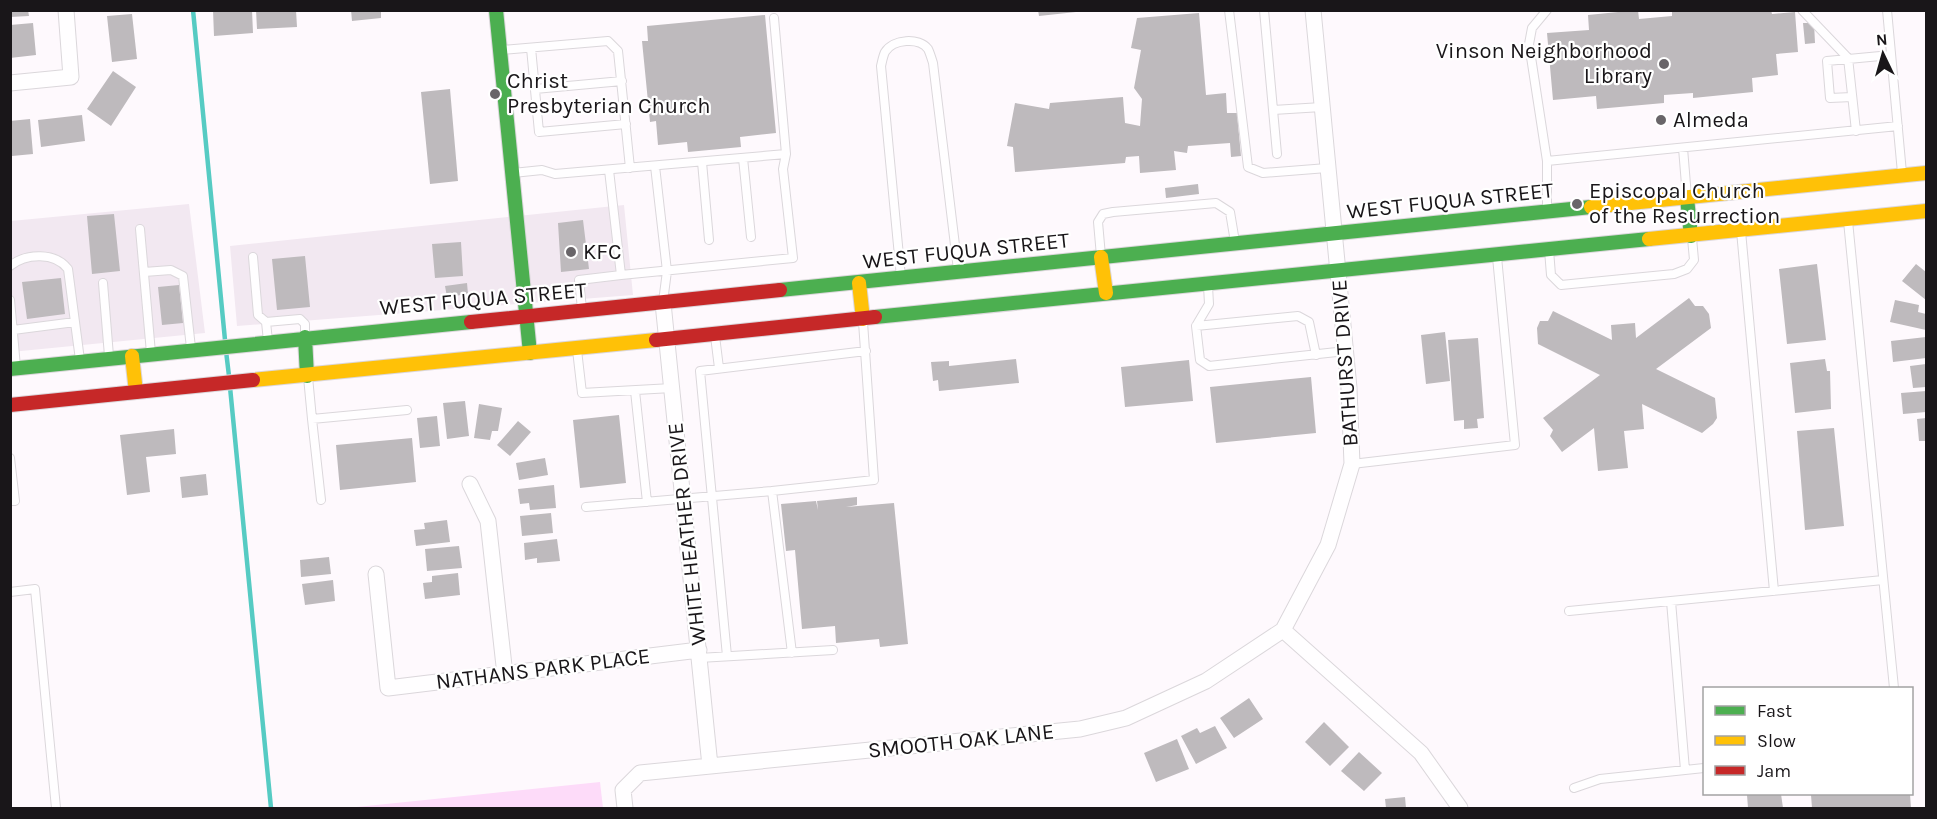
<svg xmlns="http://www.w3.org/2000/svg" width="1937" height="819" font-family="Karla,sans-serif">
  <rect width="100%" height="100%" fill="#fef9fd"/>
  <path fill="#f2e8f1" d="M189 204 205 333 11 352V221Z
    M624 205 633 295 237 326 230 246Z"/>
  <path fill="#fddbf9" d="M600 782 603 808H347Z"/>
  <g fill="none" stroke-linecap="round" stroke-linejoin="round">
    <path stroke="#56cbc3" stroke-width="4.5" d="M193 10 225 340
      M226 351 229 376
      M230 387 271 808"/>
  </g>
  <path fill="#bebabd" d="M10 10H28L29 16 10 17Z
    M213 10H252L253 33 214 36Z
    M256 10H296L297 27 257 29Z
    M351 10H381V18L352 21Z
    M1038 10H1076V12L1039 16Z
    M1638 10 1639 19 1672 16V10H1771L1772 14 1795 12 1798 52 1776 54 1778 75 1752 78 1753 92 1693 98V93L1664 95V103L1597 109 1596 96 1553 100 1547 33 1589 30 1588 15Z
    M1199 13 1206 95 1226 93 1227 113H1237L1241 156 1231 157 1230 143 1188 146 1187 153 1174 151 1176 170 1140 173 1139 156 1126 157 1125 163 1015 172 1013 147 1007 146 1015 103 1049 109 1050 103 1123 97 1125 123 1140 126 1142 99 1134 88 1141 50 1131 48 1137 18Z
    M132 14 137 59 112 62 107 16Z
    M765 15 776 133 740 137 741 147 688 152 687 142 658 145 656 121 650 122 642 41H648L647 26Z
    M33 23 36 55 10 58V25Z
    M1803 23H1814L1815 43 1805 44Z
    M113 71 136 87 111 126 87 109Z
    M450 89 458 181 430 184 421 92Z
    M82 115 85 141 41 147 38 120Z
    M30 119 33 154 12 156 10 121Z
    M1198 184 1199 194 1166 198 1165 188Z
    M114 214 120 271 92 274 87 216Z
    M583 220 589 269 561 272 558 223Z
    M461 242 463 276 435 278 432 244Z
    M305 256 310 307 277 310 272 259Z
    M1817 264 1826 340 1787 344 1779 269Z
    M1916 264 1926 272V300L1902 281Z
    M61 278 65 314 27 319 22 282Z
    M467 283 468 294 447 297 445 286Z
    M179 285 183 323 162 325 158 287Z
    M1689 298 1695 306H1703L1709 314 1711 328 1656 369 1715 398 1717 418 1713 424 1702 433 1642 404 1644 429 1624 431 1628 468 1598 471 1594 428 1562 452 1550 436 1553 430 1543 418 1600 375 1538 344 1537 328 1540 321H1548L1553 311 1612 340 1611 325 1635 323 1636 338Z
    M1895 300 1919 305 1918 312 1926 314V330L1890 322Z
    M1445 332 1450 381 1426 384 1421 335Z
    M1926 337V358L1893 362 1891 341Z
    M1478 338 1484 418 1477 419 1478 428 1464 429V420L1454 421 1448 340Z
    M1016 359 1019 383 939 391 938 380 933 381 931 362 949 361V366Z
    M1825 359 1827 371H1830L1831 409 1795 413 1790 363Z
    M1189 360 1193 401 1125 407 1121 367Z
    M1926 364V387L1913 388 1910 366Z
    M1311 377 1316 433 1216 443 1210 387Z
    M1926 391V412L1903 414 1901 393Z
    M465 401 469 436 447 439 443 403Z
    M479 404 502 408 498 431H492L490 440 474 438Z
    M619 415 626 483 580 488 573 420Z
    M437 416 440 446 420 448 417 418Z
    M1926 418V441H1919L1917 419Z
    M518 421 531 432 510 456 497 445Z
    M1834 428 1844 526 1805 530 1797 431Z
    M174 429 176 454 146 457 150 492 127 495 120 435Z
    M412 438 416 482 340 490 336 445Z
    M545 458 548 475 519 480 516 463Z
    M206 474 208 495 182 498 180 477Z
    M554 485 556 508 530 510 529 503 520 504 518 489Z
    M857 497V505L846 507 894 503 908 644 880 647 879 639 836 643 835 626 802 629 795 550 786 551 781 504 816 501 818 510 817 501Z
    M551 513 553 533 522 536 520 516Z
    M447 520 450 542 416 546 414 530 425 529 424 523Z
    M557 539 560 561 537 563V558L525 560 524 543Z
    M459 546 462 568 427 571 425 549Z
    M329 557 331 574 301 577 300 560Z
    M458 573 460 595 425 599 423 583 432 582V576Z
    M333 580 335 601 305 605 302 584Z
    M1249 698 1263 719 1234 738 1220 718Z
    M1324 722 1349 747 1330 766 1305 742Z
    M1215 726 1227 748 1196 764 1181 736 1197 728 1200 733Z
    M1177 739 1189 769 1156 782 1144 753Z
    M1359 752 1382 773 1364 791 1341 771Z
    M1781 794 1783 808H1748L1747 795Z
    M1824 794H1910L1911 808H1812L1811 795Z
    M1405 797 1406 808H1386L1385 799Z"/>
  <g fill="none" stroke-linecap="round" stroke-linejoin="round">
    <defs>
      <path id="lane" d="M1229 10 1248 167 1263 173 1327 168
        M1264 10 1277 154
        M1802 10 1848 58 1856 131
        M1887 10 1902 173
        M531 48 539 132 626 124
        M501 50 608 41 618 51 630 168
        M535 89 622 81
        M1852 97 1830 98 1827 61 1891 55
        M1273 110 1322 107
        M1683 148 1687 197
        M743 158 751 237
        M1547 161 1529 44 1532 28 1547 10
        M702 162 709 240
        M655 166 667 271 663 302
        M609 170 621 275 793 258 783 169 786 154 774 18
        M513 173 542 170 555 174 786 154
        M1547 209V161L1898 126
        M1848 221 1894 688
        M140 229 151 353
        M1741 231 1774 591
        M1549 250 1551 275 1561 285 1674 274 1687 269 1694 260 1692 238
        M1101 256 1098 222 1103 214 1113 212 1216 203 1230 212 1235 242
        M253 257 258 315 266 322 268 341
        M10 266C26 253 55 252 68 269L80 360
        M144 272 171 270 183 276 191 348
        M901 277 881 66C882 62 883 56 885 52 893 39 919 37 928 49 930 53 932 60 933 63L958 270
        M103 283 109 356
        M1208 286 1209 304 1196 326 1200 360 1209 366 1346 351
        M10 300 16 367
        M582 309 579 280 621 275
        M266 322 300 319 305 324V335
        M1196 326 1298 316 1309 322 1316 355
        M13 330 75 322
        M715 336 719 368
        M577 350 582 393 672 388
        M308 377 312 419 407 410
        M635 391 647 502
        M312 419 321 500
        M10 458 15 501H10
        M1352 464 1515 445 1497 257
        M586 507 772 491
        M10 592 35 589 56 808
        M1671 601 1685 770
        M1569 611 1883 580
        M792 653 772 491 874 480 863 322
        M727 656 700 371 866 351
        M699 658 833 650
        M1574 788 1600 779 1704 768"/>
      <path id="street" d="M10 83 71 77 66 10
        M663 303 710 766
        M470 484 488 521 505 675
        M376 574 388 688 699 650
        M1283 630 1421 753 1460 808
        M625 808 623 790 640 773 1080 729 1126 718 1206 681 1283 630 1328 545 1352 464 1349 388 1313 10"/>
      <path id="fast" d="M496 10 530 353
        M1687 198 1691 236
        M780 290 1591 207
        M875 317 1649 239
        M305 337 307 376
        M10 369 471 322"/>
      <path id="slow" d="M1591 207 1926 173
        M1649 239 1926 211
        M1101 257 1106 293
        M859 283 863 319
        M132 356 136 392
        M253 380 656 340"/>
      <path id="jam" d="M471 322 780 290
        M656 340 875 317
        M10 405 253 380"/>
    </defs>
    <use href="#lane" stroke="#dbd7db" stroke-width="10"/>
    <use href="#street" stroke="#dbd7db" stroke-width="17"/>
    <use href="#fast" stroke="#dbd7db" stroke-width="16"/>
    <use href="#slow" stroke="#dbd7db" stroke-width="16"/>
    <use href="#jam" stroke="#dbd7db" stroke-width="16"/>
    <use href="#lane" stroke="#fffeff" stroke-width="8"/>
    <use href="#street" stroke="#fffeff" stroke-width="15"/>
    <use href="#fast" stroke="#4caf50" stroke-width="14"/>
    <use href="#slow" stroke="#ffc107" stroke-width="14"/>
    <use href="#jam" stroke="#c62828" stroke-width="14"/>
  </g>
  <g fill="#696569" stroke="#fff" stroke-width="2">
    <circle cx="1664" cy="64" r="6"/>
    <circle cx="495" cy="94" r="6"/>
    <circle cx="1661" cy="120" r="6"/>
    <circle cx="1577" cy="204" r="6"/>
    <circle cx="571" cy="252" r="6"/>
  </g>
  <g text-anchor="middle" dominant-baseline="central" stroke-width="4.5" stroke-linejoin="round" paint-order="stroke">
    <g font-size="22" fill="#191619" stroke="#fff" text-anchor="start">
      <text x="1652" y="51" text-anchor="end">Vinson Neighborhood<tspan x="1652" dy="25">Library</tspan></text>
      <text x="507" y="81">Christ<tspan x="507" dy="25">Presbyterian Church</tspan></text>
      <text x="1673" y="120">Almeda</text>
      <text x="1589" y="191">Episcopal Church<tspan x="1589" dy="25">of the Resurrection</tspan></text>
      <text x="583" y="252">KFC</text>
    </g>
    <g font-size="22" fill="#191619" stroke="#fff">
      <text transform="translate(1450 201) rotate(-6)">WEST FUQUA STREET</text>
      <text transform="translate(966 251) rotate(-6)">WEST FUQUA STREET</text>
      <text transform="translate(483 299) rotate(-5)">WEST FUQUA STREET</text>
      <text transform="translate(1345 363) rotate(-94)">BATHURST DRIVE</text>
      <text transform="translate(687 534) rotate(-96)">WHITE HEATHER DRIVE</text>
      <text transform="translate(543 669) rotate(-7)">NATHANS PARK PLACE</text>
      <text transform="translate(961 741) rotate(-6)">SMOOTH OAK LANE</text>
    </g>
  </g>
  <rect width="1937" height="819" fill="none" stroke="#191619" stroke-width="24"/>
  <rect x="1703" y="687" width="210" height="108" fill="#ffffff" stroke="#a3a2a3" stroke-width="1.5"/>
  <rect x="1715" y="706" width="30" height="9" fill="#4caf50" stroke="#a3a2a3" stroke-width="1.5"/>
  <text x="1757" y="717" font-size="18" fill="#191619">Fast</text>
  <rect x="1715" y="736" width="30" height="9" fill="#ffc107" stroke="#a3a2a3" stroke-width="1.5"/>
  <text x="1757" y="747" font-size="18" fill="#191619">Slow</text>
  <rect x="1715" y="766" width="30" height="9" fill="#c62828" stroke="#a3a2a3" stroke-width="1.5"/>
  <text x="1757" y="777" font-size="18" fill="#191619">Jam</text>
  <g transform="translate(1883 54) rotate(355)" stroke="#ffffff" stroke-width="4.5" paint-order="stroke">
  <path d="M0-4.5L10 22L0 15L-10 22Z" fill="#191619"/>
  <text y="-9" font-size="16" font-weight="bold" text-anchor="middle" fill="#191619">N</text>
  </g>
</svg>
